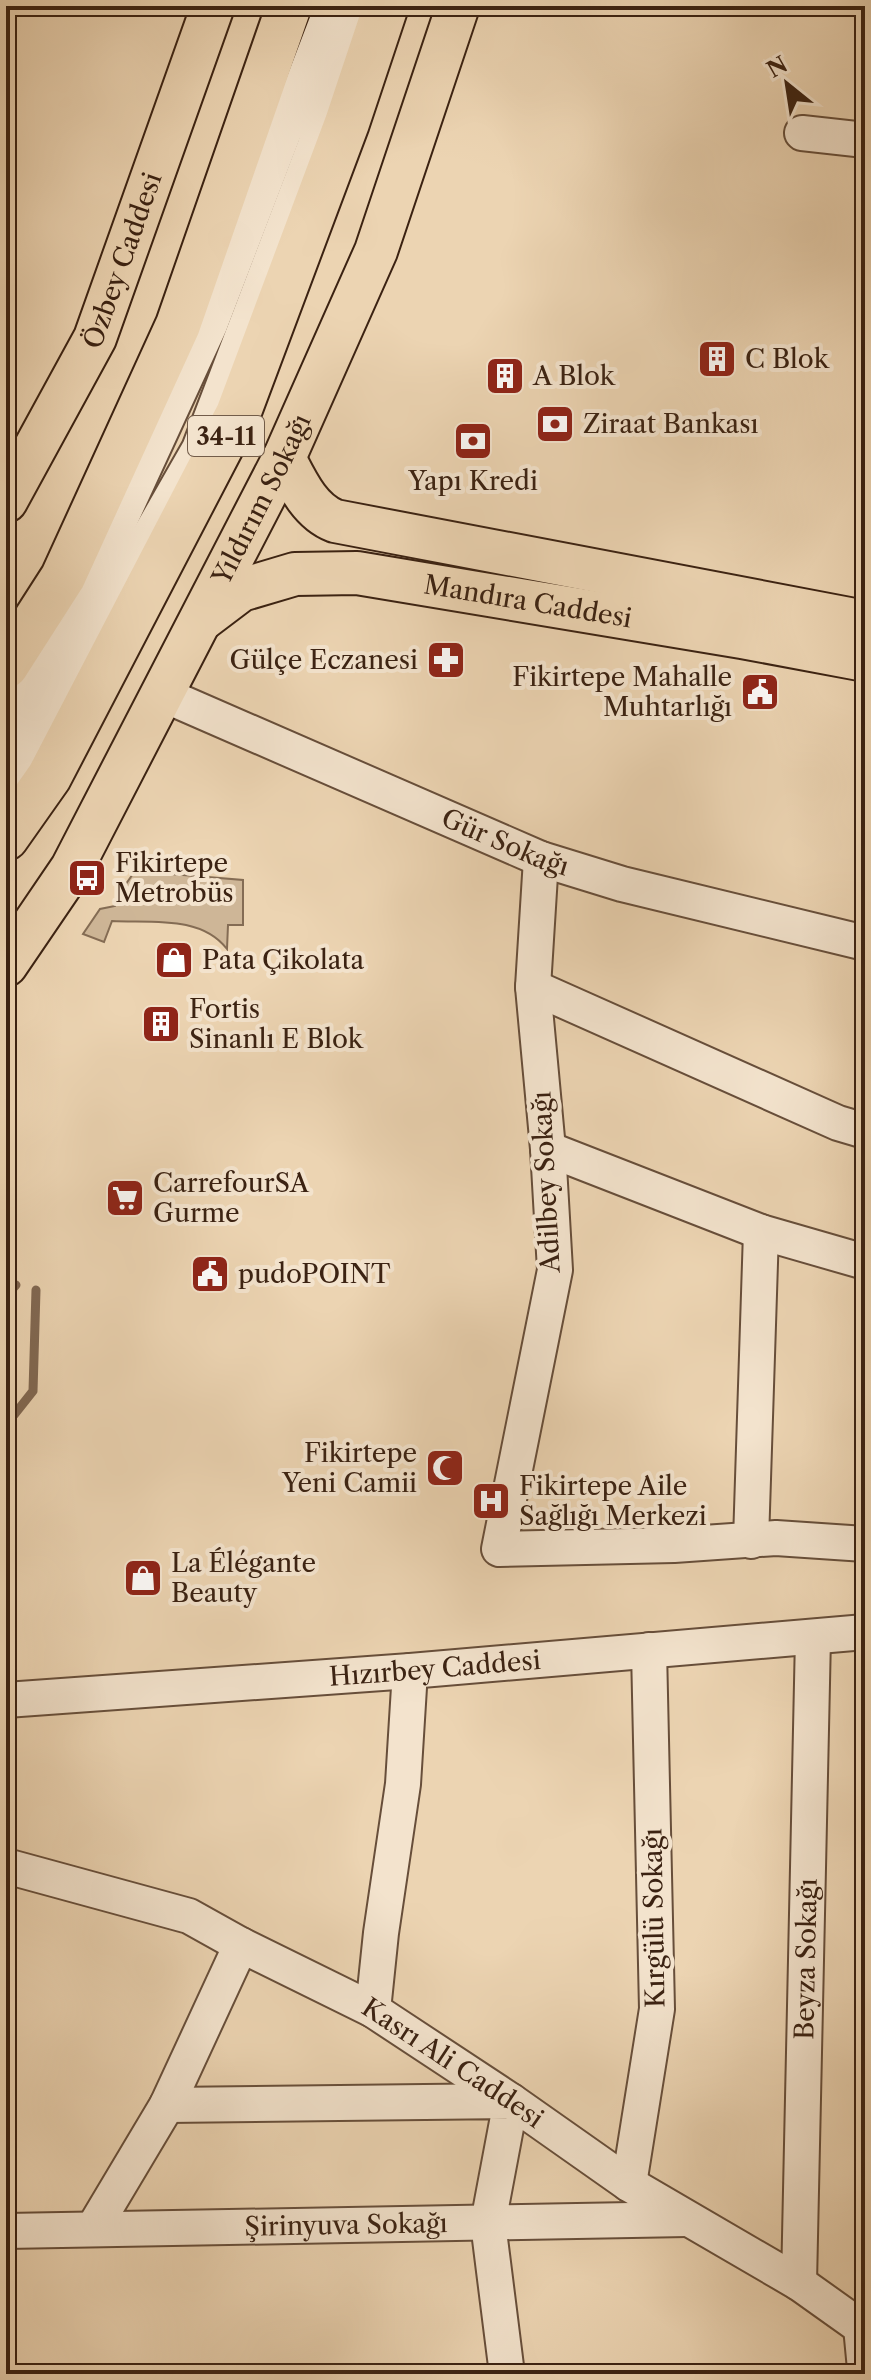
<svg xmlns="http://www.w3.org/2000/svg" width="871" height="2380" font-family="'Libre Caslon Text',serif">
  <rect width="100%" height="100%" fill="#ecd4b2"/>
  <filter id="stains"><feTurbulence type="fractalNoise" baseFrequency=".0025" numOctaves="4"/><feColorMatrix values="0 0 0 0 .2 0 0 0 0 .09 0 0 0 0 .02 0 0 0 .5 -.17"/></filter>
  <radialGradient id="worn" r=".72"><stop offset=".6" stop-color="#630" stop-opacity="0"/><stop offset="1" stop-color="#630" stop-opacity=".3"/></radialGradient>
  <path fill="#ceb697" stroke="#846c54" stroke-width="2" d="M135 871 243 880V925H228L227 949C201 915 151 923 112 921L104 942 83 934 100 909 115 906 116 898Z"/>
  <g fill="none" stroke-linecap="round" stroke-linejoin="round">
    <path stroke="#816852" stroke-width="9" d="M6 1296 16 1285
      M14 1415 33 1391 36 1290"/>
    <defs>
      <g id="minor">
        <path d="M802 133 865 140"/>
        <path id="s1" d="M162 694 541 859 622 884 865 943"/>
        <path d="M6 722 111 540 210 325 332 7"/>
        <path d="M6 786 199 449 315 145 353 6"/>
        <path d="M541 859 533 987 548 1149 555 1270 499 1549 674 1545 776 1538 865 1544"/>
        <path d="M533 987 838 1123 865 1131"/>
        <path d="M548 1149 761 1232 865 1262"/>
        <path d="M751 1541 761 1232"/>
        <path id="s2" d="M6 1700 410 1671 865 1632"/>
        <path id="s3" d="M6 1866 189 1916 241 1945 373 2010 511 2101 629 2184 799 2283 865 2330"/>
        <path d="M373 2010 381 1933 403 1784 410 1671"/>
        <path d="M167 2105 511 2101 488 2223 507 2374"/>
        <path d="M629 2184 657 2009 649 1650"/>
        <path d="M93 2229 167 2105 241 1945"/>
        <path id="s4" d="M6 2231 687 2219"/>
        <path id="s5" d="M799 2283 813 1637"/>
        <path d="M861 2327 865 2369"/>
      </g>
      <g id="major">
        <path d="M284 458C296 481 309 511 335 521L865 622"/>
        <path id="s6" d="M6 501 95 338 213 6"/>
        <path id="s7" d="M204 618 241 590 295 574 357 573 742 637 865 660"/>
        <path id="s8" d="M6 965 72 868 284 458 376 251 458 6"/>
      </g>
      <path id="highway" d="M6 666 63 577 178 325 289 6
        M6 838 49 777 238 414 347 123 386 6"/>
    </defs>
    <use href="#minor" stroke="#674e3a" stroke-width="38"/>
    <use href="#major" stroke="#3b2212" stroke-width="46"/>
    <use href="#highway" stroke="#3b2212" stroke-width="48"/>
    <use href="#minor" stroke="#f3e3cd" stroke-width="34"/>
    <use href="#major" stroke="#ecd4b2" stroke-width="42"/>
    <use href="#highway" stroke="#ecd4b2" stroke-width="44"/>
  </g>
  <defs>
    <symbol id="building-square" viewBox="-11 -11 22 22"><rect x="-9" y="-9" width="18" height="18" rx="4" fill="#8f2418" stroke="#f3e3cd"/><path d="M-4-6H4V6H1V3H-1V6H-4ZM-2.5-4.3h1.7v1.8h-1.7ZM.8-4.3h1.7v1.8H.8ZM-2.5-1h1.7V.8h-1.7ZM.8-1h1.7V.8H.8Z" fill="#fff"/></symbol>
    <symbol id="bank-square" viewBox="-11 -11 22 22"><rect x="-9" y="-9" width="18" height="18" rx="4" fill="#8f2418" stroke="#f3e3cd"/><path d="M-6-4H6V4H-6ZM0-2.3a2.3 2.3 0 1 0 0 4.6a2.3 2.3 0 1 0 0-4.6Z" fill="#fff"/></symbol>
    <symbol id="pharmacy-square" viewBox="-11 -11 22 22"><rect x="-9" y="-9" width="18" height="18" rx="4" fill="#8f2418" stroke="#f3e3cd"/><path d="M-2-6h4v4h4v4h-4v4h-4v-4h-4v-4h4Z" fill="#fff"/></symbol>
    <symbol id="civic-square" viewBox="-11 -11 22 22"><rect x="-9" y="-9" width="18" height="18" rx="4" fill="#8f2418" stroke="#f3e3cd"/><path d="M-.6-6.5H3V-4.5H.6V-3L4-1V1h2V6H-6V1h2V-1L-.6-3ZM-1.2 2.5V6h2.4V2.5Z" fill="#fff"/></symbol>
    <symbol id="bus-square" viewBox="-11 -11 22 22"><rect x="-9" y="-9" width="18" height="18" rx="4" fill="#8f2418" stroke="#f3e3cd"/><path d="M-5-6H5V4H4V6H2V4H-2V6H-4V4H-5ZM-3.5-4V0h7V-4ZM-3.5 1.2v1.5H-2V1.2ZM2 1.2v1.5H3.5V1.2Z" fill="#fff"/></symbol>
    <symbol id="shop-square" viewBox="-11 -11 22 22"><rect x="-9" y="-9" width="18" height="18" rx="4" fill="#8f2418" stroke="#f3e3cd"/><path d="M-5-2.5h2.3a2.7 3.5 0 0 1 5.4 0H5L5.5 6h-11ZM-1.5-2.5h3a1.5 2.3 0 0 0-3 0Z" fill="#fff"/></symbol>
    <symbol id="supermarket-square" viewBox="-11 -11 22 22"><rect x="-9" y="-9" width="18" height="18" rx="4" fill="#8f2418" stroke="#f3e3cd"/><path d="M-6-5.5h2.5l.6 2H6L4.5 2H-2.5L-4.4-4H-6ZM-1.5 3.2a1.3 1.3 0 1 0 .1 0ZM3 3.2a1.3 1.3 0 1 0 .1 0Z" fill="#fff"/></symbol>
    <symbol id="mosque-square" viewBox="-11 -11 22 22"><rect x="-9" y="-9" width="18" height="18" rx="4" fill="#8f2418" stroke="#f3e3cd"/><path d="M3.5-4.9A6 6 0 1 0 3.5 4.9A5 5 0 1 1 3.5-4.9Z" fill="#fff"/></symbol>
    <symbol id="hospital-square" viewBox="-11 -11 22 22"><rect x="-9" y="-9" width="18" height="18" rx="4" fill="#8f2418" stroke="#f3e3cd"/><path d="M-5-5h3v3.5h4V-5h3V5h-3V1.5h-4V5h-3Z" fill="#fff"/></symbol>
  </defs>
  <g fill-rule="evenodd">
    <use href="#building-square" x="695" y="337" width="44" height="44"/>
    <use href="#building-square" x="483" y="354" width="44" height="44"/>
    <use href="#bank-square" x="533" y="402" width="44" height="44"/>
    <use href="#bank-square" x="451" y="419" width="44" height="44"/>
    <use href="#pharmacy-square" x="424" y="638" width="44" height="44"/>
    <use href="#civic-square" x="738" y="670" width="44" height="44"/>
    <use href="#bus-square" x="65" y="856" width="44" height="44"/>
    <use href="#shop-square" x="152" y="938" width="44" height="44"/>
    <use href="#building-square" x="139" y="1002" width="44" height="44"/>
    <use href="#supermarket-square" x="103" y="1176" width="44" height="44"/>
    <use href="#civic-square" x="188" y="1252" width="44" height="44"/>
    <use href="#mosque-square" x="423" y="1446" width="44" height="44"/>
    <use href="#hospital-square" x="469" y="1479" width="44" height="44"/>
    <use href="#shop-square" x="121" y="1556" width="44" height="44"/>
  </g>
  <g text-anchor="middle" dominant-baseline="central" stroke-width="8" stroke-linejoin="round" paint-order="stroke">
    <rect fill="#f3e3cd" stroke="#725c4a" stroke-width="2" x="188" y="416" width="76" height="40" rx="6"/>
    <g font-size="24" font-weight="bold" fill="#3b2212">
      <text x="226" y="436">34-11</text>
    </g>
    <g font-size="26" fill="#3b2212" stroke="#f3e3cd">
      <text stroke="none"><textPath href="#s6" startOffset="268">Özbey Caddesi</textPath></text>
      <text stroke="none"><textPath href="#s8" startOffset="532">Yıldırım Sokağı</textPath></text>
      <text stroke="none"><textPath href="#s7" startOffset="338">Mandıra Caddesi</textPath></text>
      <text stroke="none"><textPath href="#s1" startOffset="374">Gür Sokağı</textPath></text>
      <text transform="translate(546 1182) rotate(-93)">Adilbey Sokağı</text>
      <text stroke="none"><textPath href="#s2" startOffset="430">Hızırbey Caddesi</textPath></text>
      <text transform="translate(654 1918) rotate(-91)">Kırgülü Sokağı</text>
      <text stroke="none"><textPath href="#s5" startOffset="324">Beyza Sokağı</textPath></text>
      <text stroke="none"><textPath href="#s3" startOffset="492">Kasrı Ali Caddesi</textPath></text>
      <text stroke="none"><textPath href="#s4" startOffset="340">Şirinyuva Sokağı</textPath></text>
    </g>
    <g font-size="26" fill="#3b2212" stroke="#f3e3cd" text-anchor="start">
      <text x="745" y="359">C Blok</text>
      <text x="533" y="376">A Blok</text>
      <text x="583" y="424">Ziraat Bankası</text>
      <text x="473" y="481" text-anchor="middle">Yapı Kredi</text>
      <text x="418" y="660" text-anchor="end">Gülçe Eczanesi</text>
      <text x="732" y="677" text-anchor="end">Fikirtepe Mahalle<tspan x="732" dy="30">Muhtarlığı</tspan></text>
      <text x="115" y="863">Fikirtepe<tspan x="115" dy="30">Metrobüs</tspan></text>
      <text x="202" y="960">Pata Çikolata</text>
      <text x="189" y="1009">Fortis<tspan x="189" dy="30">Sinanlı E Blok</tspan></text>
      <text x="153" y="1183">CarrefourSA<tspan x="153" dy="30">Gurme</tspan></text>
      <text x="238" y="1274">pudoPOINT</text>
      <text x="417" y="1453" text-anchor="end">Fikirtepe<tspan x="417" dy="30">Yeni Camii</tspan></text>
      <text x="519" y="1486">Fikirtepe Aile<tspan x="519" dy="30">Sağlığı Merkezi</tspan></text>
      <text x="171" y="1563">La Élégante<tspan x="171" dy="30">Beauty</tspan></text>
    </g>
  </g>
  <rect width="871" height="2380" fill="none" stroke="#ecd4b2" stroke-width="32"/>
  <rect x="8" y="8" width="855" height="2364" fill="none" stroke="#3b2212" stroke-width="4"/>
  <rect x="16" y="16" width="839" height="2348" fill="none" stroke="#3b2212" stroke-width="2"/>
  <g transform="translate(787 84) rotate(330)" stroke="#f3e3cd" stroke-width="6" paint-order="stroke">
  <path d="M0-6L14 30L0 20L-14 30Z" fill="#3b2212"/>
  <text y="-12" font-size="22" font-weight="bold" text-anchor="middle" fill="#3b2212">N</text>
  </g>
  <rect width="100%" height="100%" filter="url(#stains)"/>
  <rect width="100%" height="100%" fill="url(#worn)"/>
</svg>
